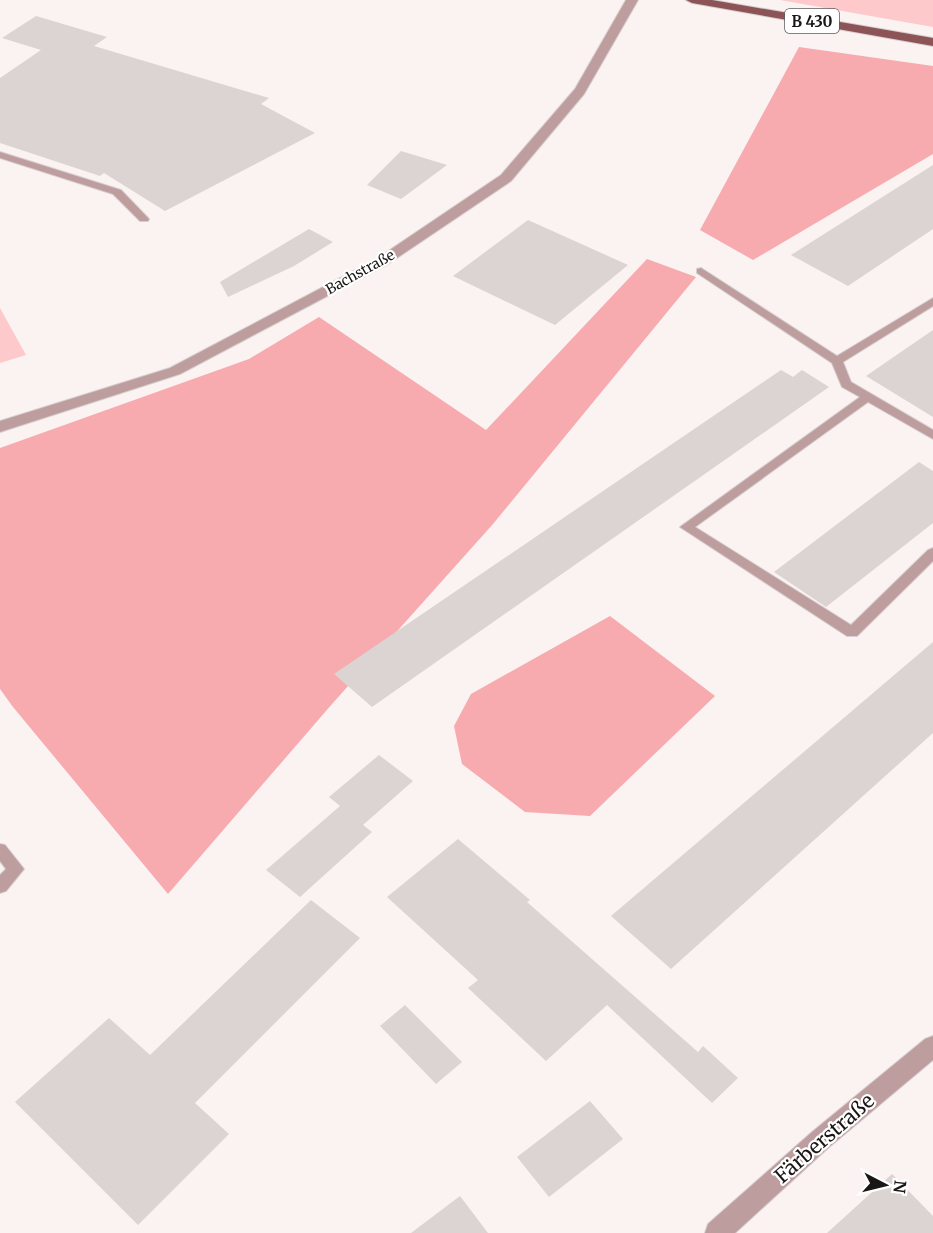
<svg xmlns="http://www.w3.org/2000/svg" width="933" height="1233" font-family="Merriweather,serif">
  <rect width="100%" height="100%" fill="#fbf2f2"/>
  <path fill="#fdc9cb" d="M780 0H933V27Z
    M0 308 26 355 0 363Z"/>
  <path fill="#f7abaf" d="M799 47 933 66V154L753 260 700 230Z
    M647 259 696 277 493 524 332 704 168 894 13 707 0 689V448L249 359 319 317 486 430Z
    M610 616 715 696 590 816 525 812 462 764 454 726 471 694Z"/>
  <path fill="#dcd3d3" d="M36 16 107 37 94 46 269 98 261 104 315 133 165 211 104 173 100 176 0 143V78L41 50 2 38Z
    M401 151 447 165 401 199 367 185Z
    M933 165V229L848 286 791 255Z
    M528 220 628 265 555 325 453 276Z
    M309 229 333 242 294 266 228 297 220 282Z
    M933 330V417L866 376Z
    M781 370 793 377 802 370 829 387 372 707 334 674Z
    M919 462 933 471V523L826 607 774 572Z
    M933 642V733L671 969 611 916Z
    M379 755 413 781 363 825 372 832 300 897 266 870 340 806 329 797Z
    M458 839 530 900 527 902 698 1052 703 1046 738 1078 712 1103 607 1005 546 1061 468 988 478 980 387 897Z
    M311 900 360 938 195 1103 229 1134 138 1225 15 1102 109 1018 150 1055Z
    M405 1005 462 1062 436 1084 380 1026Z
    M590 1101 623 1139 549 1197 517 1157Z
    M892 1174 933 1216V1233H827Z
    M460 1196 488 1233H411Z"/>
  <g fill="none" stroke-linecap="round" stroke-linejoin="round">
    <defs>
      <path id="service" d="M0 152 121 190 149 219 148 221H140L113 194 0 158Z
        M701 268 837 356 933 298V306L843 362 851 382 933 430V439L868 402 695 527 851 625 928 550 933 548V561L857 636H847L680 527 860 397 842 387 832 363 697 273V269Z
        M0 844 5 845 24 869 6 891 0 893V875L6 869 0 861Z"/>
      <path id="minor" d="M626 0H638L584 94 511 181 388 264 180 374 0 432V421L170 368 378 258 501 175 575 89Z
        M933 1036V1060L828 1148 735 1233H705L708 1224 812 1132 925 1039Z"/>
      <path id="primary" d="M686 0H712L933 38V46L692 3Z"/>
    </defs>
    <use href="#service" stroke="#d7cfcf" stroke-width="2"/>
    <use href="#minor" stroke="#d7cfcf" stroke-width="2"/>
    <use href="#primary" stroke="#d7cfcf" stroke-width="2"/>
    <use href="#service" fill="#be9d9e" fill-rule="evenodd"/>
    <use href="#minor" fill="#be9d9e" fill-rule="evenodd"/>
    <use href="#primary" fill="#8d5457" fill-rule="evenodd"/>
  </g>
  <g text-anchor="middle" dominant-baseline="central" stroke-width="4.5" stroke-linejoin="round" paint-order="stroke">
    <g font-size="14" fill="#191616" stroke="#fff">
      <text transform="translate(360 272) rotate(-29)">Bachstraße</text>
    </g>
    <rect fill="#fff" stroke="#5e5c5c" stroke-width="1.5" x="785" y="9" width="54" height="24" rx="4.5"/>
    <g font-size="15" font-weight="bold" fill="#191616">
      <text x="812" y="21">B 430</text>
    </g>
    <g font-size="20" fill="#191616" stroke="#fff">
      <text transform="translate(824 1138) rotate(-41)">Färberstraße</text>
    </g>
  </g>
  <g transform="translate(885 1185) rotate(97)" stroke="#ffffff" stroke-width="4.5" paint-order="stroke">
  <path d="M0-4.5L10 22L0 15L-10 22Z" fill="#191616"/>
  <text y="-9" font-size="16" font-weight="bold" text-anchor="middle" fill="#191616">N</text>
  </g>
</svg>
